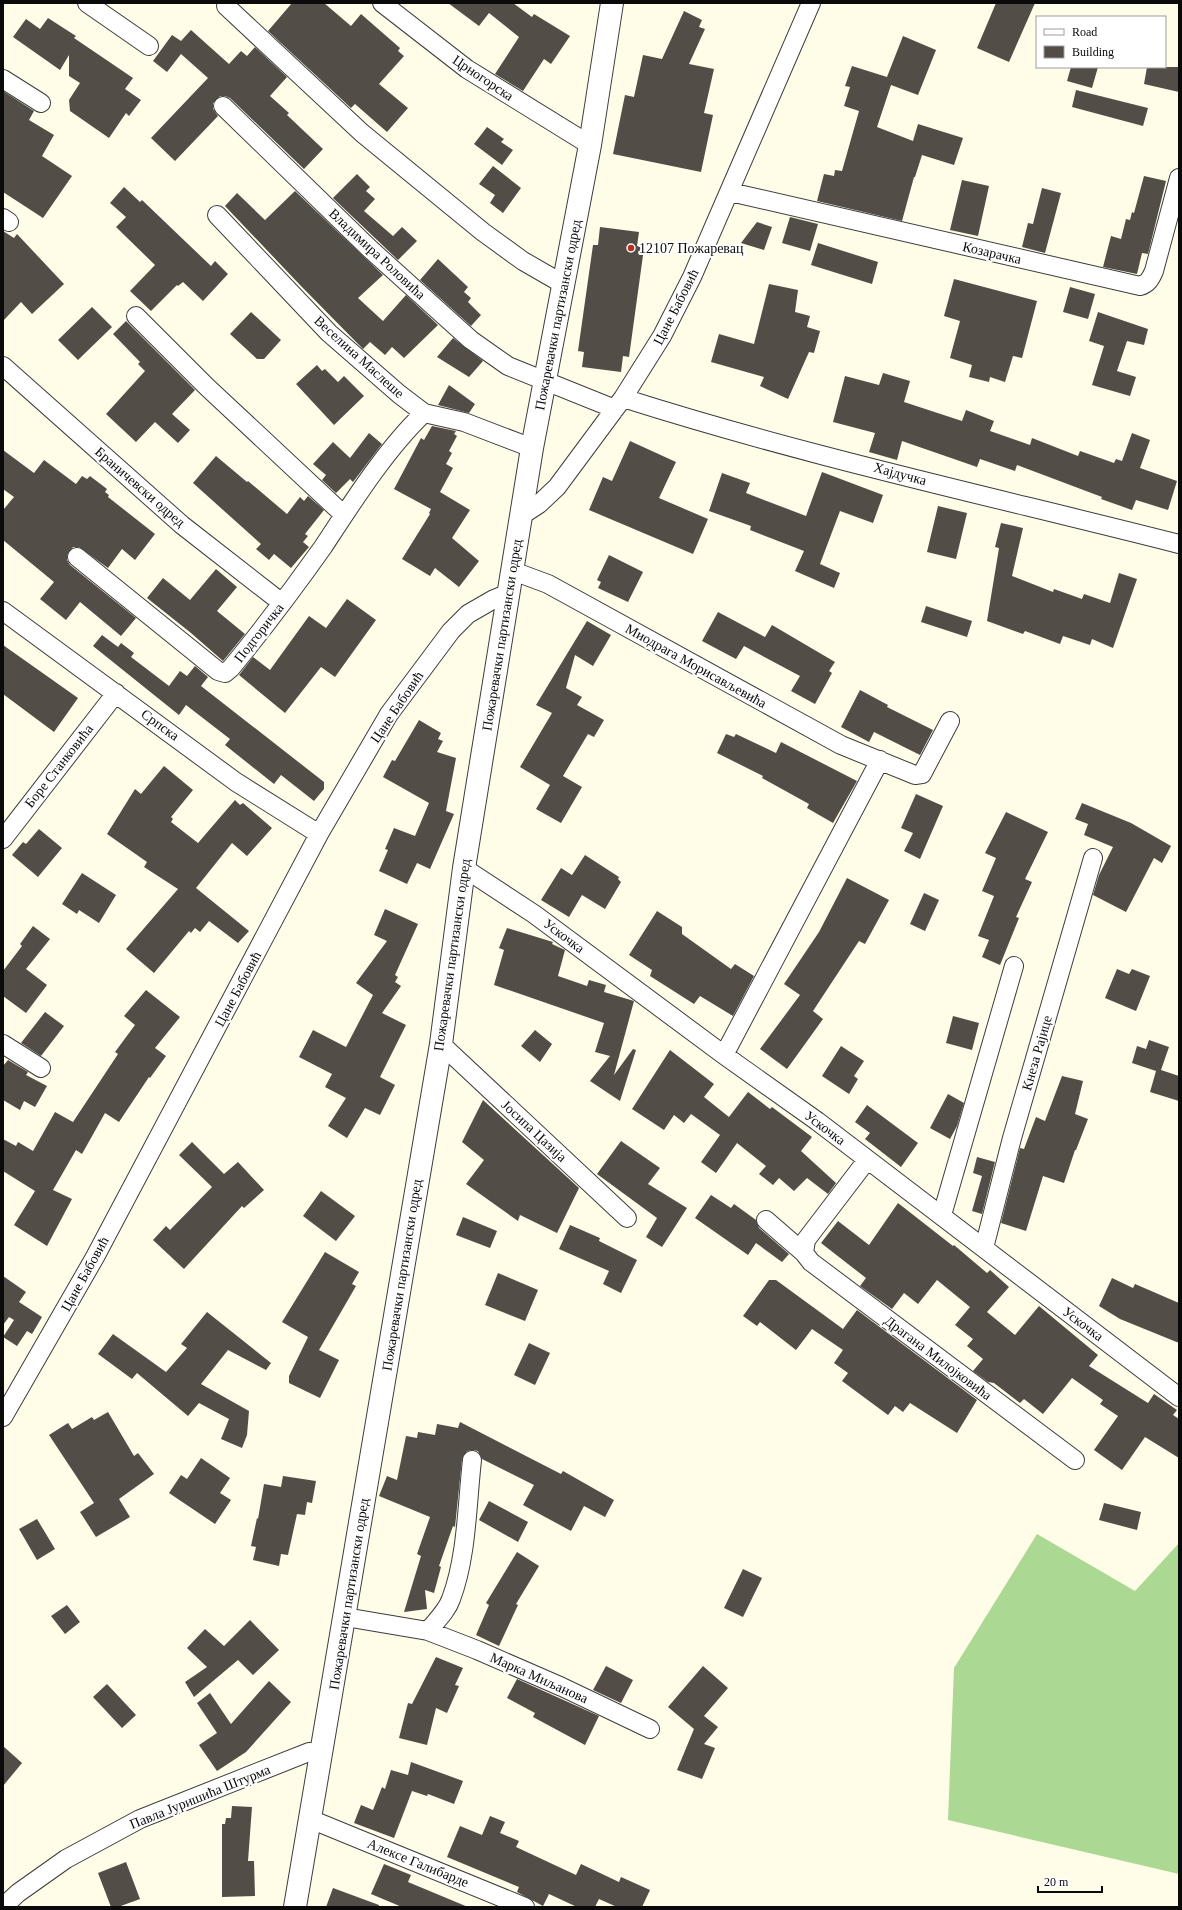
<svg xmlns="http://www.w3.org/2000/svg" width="1182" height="1910" font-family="Georgia,serif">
  <rect width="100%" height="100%" fill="#fffde8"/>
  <path fill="#abd892" d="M1037 1534 1135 1591 1179 1543V1874L948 1820 954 1668Z"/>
  <path fill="#534d47" d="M292 3H324L351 26 361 14 400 48 398 51 404 56 379 84 408 108 387 132 355 104 351 108 268 31Z
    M448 3H513L532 17 534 14 570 36 551 64 544 59 523 91 495 74 519 37 489 13 479 26Z
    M996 3H1035L1009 62 977 48Z
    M684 11 702 20 699 27 705 29 689 64 714 69 704 113 713 115 701 172 613 154 625 95 634 97 643 55 662 59Z
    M48 18 76 36 74 38 133 78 125 89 141 100 129 116 126 113 109 138 70 111 69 100 80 83 69 76V55L60 70 13 37 26 19 40 29Z
    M191 30 229 64 241 51 247 56 255 47 287 77 270 96 289 113 287 115 323 149 304 169 230 98 225 96H220L213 103V109L218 116 175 161 151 138 208 78 181 54 167 72 153 61 172 35 181 41Z
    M903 36 936 50 918 95 891 85 877 127 913 141 918 124 963 138 954 165 922 155 915 177H914L902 221 817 201 824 174 834 176 835 170 842 171 859 111 844 106 850 87 845 86 852 66 887 77Z
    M1071 67H1098L1092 88 1067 81Z
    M1147 67H1179V92L1144 84Z
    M1076 90 1148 108 1143 126 1072 107Z
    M3 91 34 111 29 120 54 135 42 156 72 176 43 218 3 192Z
    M487 127 504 139 501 142 513 150 502 165 474 144Z
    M493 166 521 188 503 213 490 203 495 195 479 184Z
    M357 174 370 187 366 191 375 199 364 211 393 236 402 227 417 241 398 260 333 198Z
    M1144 176 1166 181 1148 254 1142 253 1137 274 1103 267 1111 236 1121 239 1126 219 1130 220 1132 212 1134 213Z
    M962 180 989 186 978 236 950 230Z
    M124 187 140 202 142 200 211 266 215 261 228 274 203 301 183 282 178 286 177 285 151 311 130 291 155 265 116 227 126 217 110 203Z
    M1042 188 1061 193 1045 253 1022 247 1028 223 1033 224Z
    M295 191 383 275 358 298 383 321 406 295 438 325 404 358 392 347 385 355 370 342 363 349 301 286 225 206 237 193 265 220Z
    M790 217 818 224 810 251 782 243Z
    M757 222 772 227 764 250 741 243Z
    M600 227 639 232 637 246 644 248 629 357 623 356 621 372 582 367 584 352 578 351 593 245H598Z
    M3 231 14 238 17 234 64 284 32 314 21 302 3 321Z
    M818 243 878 262 872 284 811 265Z
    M438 259 468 287 464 292 471 298 468 302 481 315 471 326 420 280Z
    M954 279 1037 301 1022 358 1013 356 1005 382 990 377 989 382 969 377 972 365 950 358 960 321 944 316Z
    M769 284 798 290 795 312 810 316 807 327 820 331 814 353 809 352 788 399 760 386 764 377 711 362 719 334 754 344Z
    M1070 287 1095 294 1088 319 1063 312Z
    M92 307 112 327 78 360 58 340Z
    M251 312 281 340 264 359H257L230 334Z
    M1098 312 1148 329 1144 345 1127 341 1117 371 1136 377 1130 396 1092 385 1104 346 1089 341Z
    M126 321 195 390 172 414 190 430 178 443 155 422 136 442 106 414 145 371 138 364 140 362 113 334Z
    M453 338 483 361 469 377 437 357Z
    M317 365 322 371 325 369 338 382 344 376 364 396 334 425 296 384Z
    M883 373 910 381 904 402 962 421 966 410 994 421 990 431 1030 445 1032 438 1078 456 1080 451 1114 463 1116 459 1122 461 1132 433 1150 440 1140 468 1177 481 1168 510 1136 500 1132 510 1101 499 1102 497 1017 465 1015 471 980 459 977 467 902 441 897 460 869 452 875 433 833 422 845 376 879 385Z
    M449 385 475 404 469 413 438 405Z
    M432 426 456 431 454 434 457 436 449 451 452 453 446 464 453 468 440 492 470 510 452 538 479 561 459 587 435 568 430 576 402 559 430 514 429 513 431 509 394 489 421 438 424 440Z
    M369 433 382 444 353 482 350 479 336 493 322 480 326 475 313 464 333 442 350 458Z
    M630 441 676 462 659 498 708 519 693 554 589 510 603 477 612 481Z
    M3 450 34 473 44 460 76 484 82 476 87 479 90 476 107 489 105 492 109 495 108 497 155 534 135 560 122 549 108 568 79 547H73L67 555V560L70 565 136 618 121 636 80 602 66 620 40 599 54 582 3 540V510L14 497 3 489Z
    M216 456 247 482 248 481 287 514 300 497 304 501 308 496 324 510 305 534 308 536 303 542 309 547 291 568 274 554 269 560 256 549 261 544 193 483Z
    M822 472 883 495 873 523 840 511 820 564 840 573 834 588 795 571 804 551 750 530 751 526 709 511 722 473 750 483 746 493 806 516Z
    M938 506 967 513 956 559 927 552Z
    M1001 523 1023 528 1012 576 1053 592 1054 589 1082 599 1084 594 1110 603 1119 573 1137 579 1113 648 1092 639 1090 645 1063 636 1060 644 1025 631 1023 634 987 621 999 548 995 547Z
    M609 555 643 572 628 602 598 588 601 582 597 580Z
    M216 569 237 587 217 611 245 634 223 661 191 633 147 598 163 578 190 600Z
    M347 599 376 620 335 677 321 667 285 713 239 675 253 657 270 670 309 616 326 628Z
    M926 606 972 621 967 637 921 622Z
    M718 612 765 637 772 625 835 662 829 671 832 673 815 704 791 691 800 676 744 646 736 659 702 641Z
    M587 621 611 635 593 666 575 655 566 688 582 697 577 705 604 720 594 737 588 734 563 776 582 787 561 823 536 809 550 785 520 767 552 713 536 705Z
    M102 635 118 647 121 643 134 653 131 657 169 686 180 671 187 676 195 666 208 677 201 686 324 782V789L314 801 281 775 274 784 225 745 230 739 186 705 179 715 93 646Z
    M3 645 78 698 54 732 3 694Z
    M860 690 888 705 887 707 933 730 920 755 874 732 869 742 841 727Z
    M419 720 441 733 438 739 443 741 437 752 456 758 446 811 454 814 430 869 417 863 407 884 379 871 388 850 385 849 394 828 415 836 429 803 383 777 392 760 395 761Z
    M726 734 734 737 736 734 776 753 781 742 857 781 833 823 807 808 809 804 762 778 763 776 717 753Z
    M164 766 193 790 171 817 173 819 171 822 198 843 235 800 240 805 243 803 272 828 247 856 232 843 196 888 249 931 238 943 209 921 200 932 195 928 191 933 189 931 154 973 126 949 178 889 144 867 147 862 107 834 135 789 141 794Z
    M916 794 943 806 920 859 904 851 913 833 901 828Z
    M1082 803 1131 823 1171 846 1162 863 1154 858 1126 912 1093 895 1099 875 1113 847 1084 835 1088 824 1075 819Z
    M1006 812 1048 832 1025 879 1032 882 1016 917 1019 918 1000 965 982 957 989 940 978 936 994 896 982 891 996 858 985 853Z
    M39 829 62 848 38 877 12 855 23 842 26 844Z
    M585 855 619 877 618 879 621 882 605 909 582 895 569 917 541 900 561 868 572 875Z
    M82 873 116 895 99 923 79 910 77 914 62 904Z
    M847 878 889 900 865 944 859 941 813 1011 823 1019 787 1069 760 1049 800 995 784 984 819 932Z
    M924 893 939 900 925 931 910 924Z
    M385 909 418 924 395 975 398 977 395 982 401 986 382 1013 406 1025 380 1077 395 1085 380 1115 365 1108 347 1138 328 1126 346 1098 325 1087 332 1074 299 1057 313 1030 346 1047 373 995 356 983 387 941 374 935Z
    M657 911 682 927V934L731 969 735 964 754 976 733 1016 700 996 694 1004 650 976 652 970 629 955Z
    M33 926 50 939 26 969 47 985 26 1013 3 996V971L22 946 20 944Z
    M507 928 553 942 552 944 565 950 558 976 587 986 589 980 606 985 604 992 634 1001 614 1075 633 1049 636 1050 620 1101 590 1081 610 1056 595 1052 604 1023 494 985 504 950 499 948Z
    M1117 969 1129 974 1132 969 1150 976 1136 1011 1105 998Z
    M146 990 180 1017 155 1048 166 1056 150 1078 149 1077 119 1122 105 1113 82 1154 76 1150 53 1190 72 1199 47 1246 14 1225 35 1191 3 1171V1139L16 1146 18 1142 33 1151 55 1112 73 1122 118 1054 115 1052 135 1025 124 1016Z
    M45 1012 64 1026 41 1056 21 1043Z
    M953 1016 979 1023 972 1050 946 1043Z
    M535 1030 552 1044 540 1062 521 1046Z
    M1149 1040 1169 1047 1161 1070 1179 1076V1101L1150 1092 1156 1071 1132 1063 1137 1046 1146 1049Z
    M841 1046 864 1061 854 1076 858 1079 849 1094 822 1076Z
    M670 1050 714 1084 704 1097 729 1117 748 1092 770 1109 772 1107 812 1137 801 1151 836 1183 828 1194 807 1178 794 1191 779 1178 773 1185 759 1174 766 1166 737 1143 716 1173 701 1162 720 1135 691 1114 684 1123 674 1115 664 1130 632 1109Z
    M8 1060 28 1072 26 1075 47 1086 35 1107 24 1101 20 1110 3 1100V1066Z
    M1062 1076 1083 1081 1075 1114 1088 1119 1076 1150H1075L1064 1183 1043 1176 1026 1231 1001 1223 1020 1148 1024 1149 1036 1117 1045 1121Z
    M948 1094 964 1103 957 1126 950 1139 930 1128Z
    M483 1100 579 1188 557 1233 520 1215 518 1221 466 1184 484 1160 462 1142Z
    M867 1105 918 1143 901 1167 865 1139 870 1133 855 1122Z
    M621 1141 660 1168 648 1184 687 1208 662 1247 646 1237 657 1218 597 1174Z
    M192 1142 224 1174 238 1162 264 1190 244 1208 242 1206 184 1269 153 1240 166 1226 170 1230 212 1187 179 1155Z
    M977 1157 995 1162 982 1214 972 1211 982 1176 973 1173Z
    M321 1191 355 1216 336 1241 303 1216Z
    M711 1195 731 1208 734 1204 756 1220 759 1228 789 1254 782 1262 756 1243 748 1255 695 1218Z
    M898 1203 953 1246 954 1245 987 1273 990 1270 1009 1287 987 1312 1015 1335 1039 1306 1098 1355 1089 1366 1148 1403 1154 1394 1177 1410 1173 1415 1179 1419V1458L1145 1437 1122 1470 1094 1450 1118 1416 1100 1404 1103 1400 1072 1378 1043 1414 1024 1399 1020 1403 994 1383 988 1382 973 1371 983 1359 967 1346 973 1339 955 1325 970 1307 937 1280 918 1304 904 1293 892 1309 860 1286 866 1278 821 1243 838 1221 869 1245Z
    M463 1217 497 1231 490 1248 456 1235Z
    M570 1225 600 1238 599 1241 637 1260 621 1293 603 1284 609 1271 559 1249Z
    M325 1252 359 1272 352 1284 356 1286 319 1350 339 1360 320 1398 289 1383V1376L308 1337 282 1322Z
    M498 1273 538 1290 525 1321 485 1305Z
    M3 1276 26 1292 19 1302 42 1317 32 1334 27 1331 17 1346 3 1337 14 1320 9 1317 3 1325Z
    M1112 1278 1133 1288 1135 1284 1179 1303V1343L1120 1319 1099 1306Z
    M769 1280H776L843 1329 857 1310 977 1400 957 1433 910 1403 903 1412 895 1406 888 1415 842 1381 848 1373 834 1363 843 1350 812 1329 796 1350 760 1322 757 1326 743 1316Z
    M207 1312 271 1363 266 1370 228 1350 201 1384 249 1411 247 1435 242 1448 221 1439 229 1419 199 1403 188 1416 137 1373 132 1379 98 1354 113 1334 166 1372 187 1348 181 1344Z
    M529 1343 550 1353 535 1385 514 1375Z
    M108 1412 134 1456 138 1453 154 1474 119 1499 130 1517 96 1537 80 1512 94 1503 49 1435 68 1423 72 1429 92 1417 94 1420Z
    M460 1422 561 1474 563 1471 614 1500 605 1517 584 1506 571 1531 523 1505 534 1485 482 1459 478 1451 473 1450 467 1451 462 1459 455 1527 453 1526 439 1566 441 1567 434 1593 425 1590 427 1609 404 1612 421 1556 417 1554 430 1517 379 1496 387 1476 397 1480 406 1436 417 1438 418 1432 435 1435 437 1424 458 1428Z
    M201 1458 230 1478 220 1493 231 1500 215 1524 169 1493 181 1475 187 1479Z
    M283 1476 316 1481 312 1503 307 1502 305 1515 297 1514 288 1555 281 1554 279 1566 253 1560 256 1547 251 1546 257 1518 258 1519 264 1484 281 1487Z
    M489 1501 528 1522 518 1542 479 1520Z
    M1104 1503 1141 1512 1137 1530 1099 1520Z
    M37 1519 55 1549 37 1560 19 1529Z
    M517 1552 539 1566 516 1604 518 1605 499 1646 476 1635 489 1605 486 1603Z
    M743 1569 762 1578 743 1617 724 1608Z
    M67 1605 80 1622 65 1634 51 1616Z
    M250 1620 279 1650 253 1675 238 1660 194 1697 185 1682 207 1667 187 1648 205 1629 224 1646Z
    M436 1657 463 1668 455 1685 459 1686 447 1713 436 1708 427 1745 399 1738 408 1703 412 1704Z
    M606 1666 633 1680 621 1703 593 1690Z
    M703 1666 728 1688 704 1716 718 1727 704 1744 715 1748 702 1779 677 1770 694 1729 668 1707Z
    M517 1679 599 1716 585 1745 533 1717 535 1713 507 1698Z
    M269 1681 291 1702 246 1752 217 1771 199 1745 217 1733 197 1703 210 1693 231 1724Z
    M107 1684 136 1715 122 1728 93 1697Z
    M3 1746 22 1763 3 1786Z
    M411 1762 463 1781 454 1804 428 1794 427 1796 412 1791 394 1838 354 1823 361 1805 373 1810 382 1787 385 1789 391 1770 408 1775Z
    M232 1806 252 1807 248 1861H254L255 1896 222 1897V1824H225L226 1818H231Z
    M490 1816 505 1822 500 1833 519 1841 516 1847 576 1875 581 1864 619 1882 621 1877 650 1890 642 1907H617L599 1899 595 1907H577L549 1894 543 1906 517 1892 519 1887 447 1857 460 1826 482 1835Z
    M126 1862 140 1899 118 1907H111L98 1873Z
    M384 1864 411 1875 408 1882 468 1907H402L371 1894Z
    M333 1888 379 1905V1907H326Z"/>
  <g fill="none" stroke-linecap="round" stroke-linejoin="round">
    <defs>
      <path id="minor" d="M87 3 149 46
        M382 3 467 69 590 145
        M226 6 362 133 483 232 523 261 563 284
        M3 79 41 103
        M223 106 369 248 471 340 508 366 615 409
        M730 192 1140 286C1148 284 1151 278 1154 271L1179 178
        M217 215 329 333 399 394 424 413 464 422 532 448
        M3 218 9 222
        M136 316 207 387 344 515
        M3 366 182 525 282 603
        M623 398C805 456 994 497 1179 544
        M522 515 539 504 557 487 623 398 662 336 692 277 811 3
        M77 557 218 671 225 673 231 668C263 629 294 588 323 547 352 503 386 449 424 413
        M513 571 548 584 841 745 915 775 922 774 950 721
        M3 611 236 782 319 834
        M3 839 116 693
        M464 868 534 914 724 1055 817 1121 1179 1397
        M3 1044 41 1068
        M441 1044 627 1218
        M724 1055 880 760
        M867 1160 806 1240 804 1253 811 1262 1075 1460
        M942 1215 1014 966
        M766 1220 804 1253
        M984 1248 1012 1138 1093 858
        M3 1417 95 1257 319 834 389 714 451 631 468 614 494 599 509 593
        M345 1617 428 1631 477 1650 562 1687 650 1729
        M428 1631C436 1621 447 1611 451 1599 467 1557 467 1504 472 1460
        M310 1819 525 1907
        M3 1907 18 1893 66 1859 140 1819 309 1752 322 1754"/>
      <path id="tertiary" d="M295 1907 441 1044 464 868 532 448 590 145 612 3"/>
    </defs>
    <use href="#minor" stroke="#3d3d3d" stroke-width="20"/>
    <use href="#tertiary" stroke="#3d3d3d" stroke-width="24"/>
    <use href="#minor" stroke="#fff" stroke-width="18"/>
    <use href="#tertiary" stroke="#fff" stroke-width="22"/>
  </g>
  <circle fill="#b82d24" stroke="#fff" stroke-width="1.5" cx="631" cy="248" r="4"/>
  <g text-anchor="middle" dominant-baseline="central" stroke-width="4" stroke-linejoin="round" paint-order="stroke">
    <g font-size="14" fill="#0a0a0a" stroke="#fff">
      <text transform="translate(483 78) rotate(34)">Црногорска</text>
      <text transform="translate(992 253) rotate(13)">Козарачка</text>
      <text transform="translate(377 254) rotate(43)">Владимира Роловића</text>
      <text transform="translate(676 307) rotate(-63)">Цане Бабовић</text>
      <text transform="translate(558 315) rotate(-79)">Пожаревачки партизански одред</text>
      <text transform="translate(359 357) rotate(42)">Веселина Маслеше</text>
      <text transform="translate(900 474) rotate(15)">Хајдучка</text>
      <text transform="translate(140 487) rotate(41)">Браничевски одред</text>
      <text transform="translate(259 633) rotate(-52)">Подгоричка</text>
      <text transform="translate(502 635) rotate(-81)">Пожаревачки партизански одред</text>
      <text transform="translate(696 666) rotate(29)">Миодрага Морисављевића</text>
      <text transform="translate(397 707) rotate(-56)">Цане Бабовић</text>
      <text transform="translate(160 725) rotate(36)">Српска</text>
      <text transform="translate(59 766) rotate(-52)">Боре Станковића</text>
      <text transform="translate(564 936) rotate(37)">Ускочка</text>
      <text transform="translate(452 955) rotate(-82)">Пожаревачки партизански одред</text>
      <text transform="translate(238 989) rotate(-62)">Цане Бабовић</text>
      <text transform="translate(1037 1053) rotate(-74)">Кнеза Рајице</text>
      <text transform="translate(825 1128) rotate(37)">Ускочка</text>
      <text transform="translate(534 1131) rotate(43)">Јосипа Цазија</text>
      <text transform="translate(85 1274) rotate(-61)">Цане Бабовић</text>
      <text transform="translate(402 1275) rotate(-81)">Пожаревачки партизански одред</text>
      <text transform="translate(1083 1324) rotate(37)">Ускочка</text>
      <text transform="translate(938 1358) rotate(37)">Драгана Милојковића</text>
      <text transform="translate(349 1594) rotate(-81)">Пожаревачки партизански одред</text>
      <text transform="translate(539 1678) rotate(24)">Марка Миљанова</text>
      <text transform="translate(200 1797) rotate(-22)">Павла Јуришића Штурма</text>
      <text transform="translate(418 1863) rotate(22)">Алексе Галибарде</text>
    </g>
    <g font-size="14" fill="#0a0a0a" stroke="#fff" text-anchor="start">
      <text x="639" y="248">12107 Пожаревац</text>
    </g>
  </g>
  <rect width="1182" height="1910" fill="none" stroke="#0a0a0a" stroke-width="8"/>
  <rect x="1036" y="16" width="130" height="52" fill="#ffffff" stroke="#9d9d9d"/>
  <rect x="1044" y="29" width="20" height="6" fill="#ffffff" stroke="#9d9d9d"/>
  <text x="1072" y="36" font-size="12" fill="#0a0a0a">Road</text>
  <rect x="1044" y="46" width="20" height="12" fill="#534d47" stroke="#9d9d9d"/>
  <text x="1072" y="56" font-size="12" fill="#0a0a0a">Building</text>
  <path d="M1038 1886v6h64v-6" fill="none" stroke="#0a0a0a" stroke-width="2"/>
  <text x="1044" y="1886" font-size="12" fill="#0a0a0a" stroke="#ffffff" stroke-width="3" paint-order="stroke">20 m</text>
</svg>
